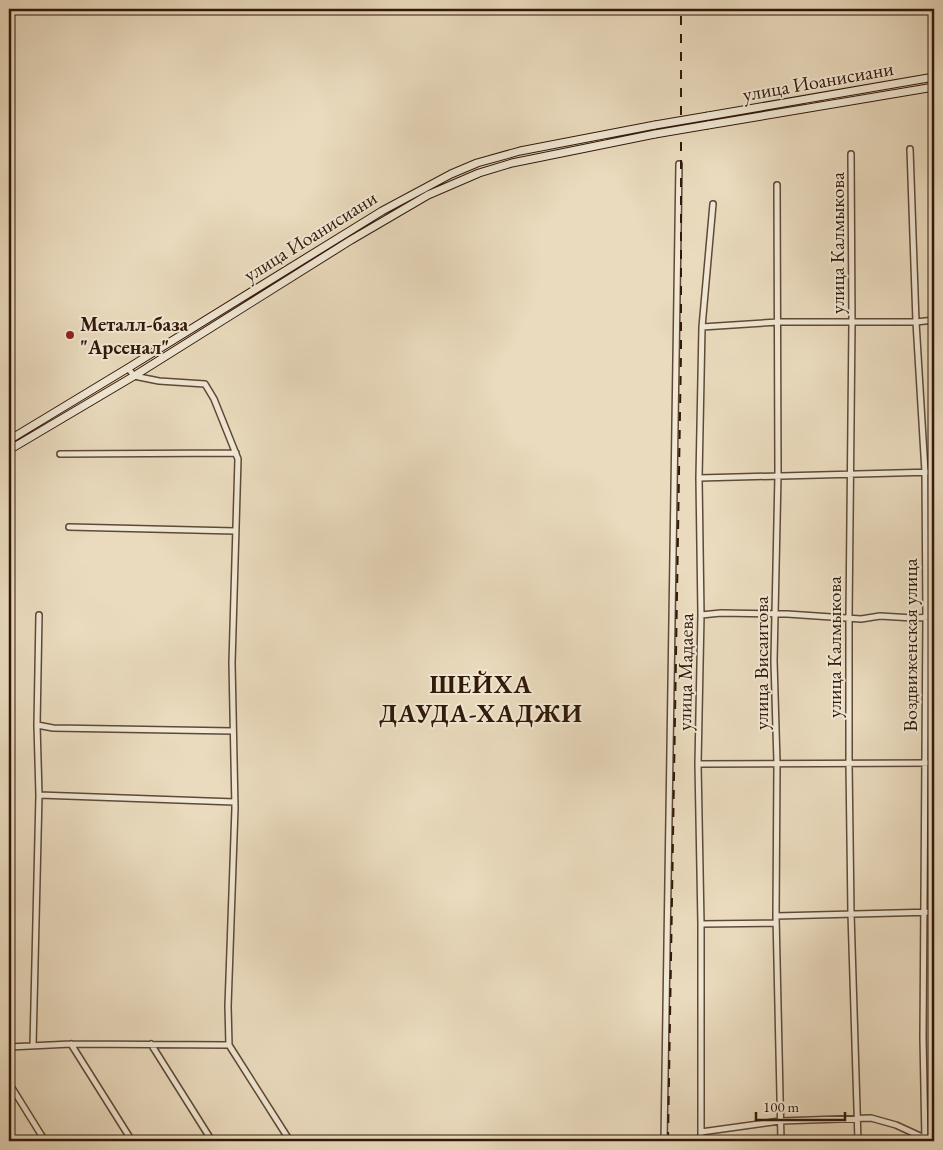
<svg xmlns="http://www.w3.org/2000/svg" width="943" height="1150" font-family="'EB Garamond',serif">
  <rect width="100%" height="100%" fill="#eadbbe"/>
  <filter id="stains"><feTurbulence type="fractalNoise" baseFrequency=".004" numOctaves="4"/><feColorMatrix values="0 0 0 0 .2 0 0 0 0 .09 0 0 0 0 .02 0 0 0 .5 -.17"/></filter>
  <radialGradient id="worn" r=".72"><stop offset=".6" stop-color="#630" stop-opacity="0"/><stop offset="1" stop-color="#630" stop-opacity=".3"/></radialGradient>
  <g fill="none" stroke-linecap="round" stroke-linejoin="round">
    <defs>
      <path id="minor" d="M910 149 916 322 925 472 926 617 923 1038 925 1141
        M851 154 852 322 849 618V763L851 913 858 1141
        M777 185 778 475 774 661 777 763 776 916 781 1141
        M702 327 778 322H916L934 320
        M128 368 134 376 159 381 205 384 214 399 238 459 232 663 235 808 228 1006 229 1045
        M60 454 236 453
        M699 478 934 472
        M69 527 235 531
        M701 615 721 613 787 614 861 619 880 616 913 618 934 617
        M37 725 53 728 233 731
        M698 764 934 763
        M39 795 235 802
        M776 916 934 912
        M701 924 776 923
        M71 1044 132 1141
        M151 1044 212 1141
        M229 1045 290 1141
        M33 1046 39 795 37 725 39 615
        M9 1047 71 1044 229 1045
        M9 1083 45 1141
        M701 1132 780 1121 871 1118 896 1125 931 1141
        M664 1141 679 164
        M701 1141V924L698 764 701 615 699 478 702 327 713 204"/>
      <path id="secondary" d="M708 116 934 77
        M708 125 934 87
        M9 440 128 368 382 211 451 174 477 163 520 151 655 125
        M9 450 134 376 351 240 428 195 479 173 512 163 655 134"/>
    </defs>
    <use href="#minor" stroke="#5f4936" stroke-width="8"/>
    <use href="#secondary" stroke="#311808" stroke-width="9"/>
    <use href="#minor" stroke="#f1e8d5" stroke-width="5"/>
    <use href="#secondary" stroke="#f1e8d5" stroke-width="7"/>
    <path stroke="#311808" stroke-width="2" stroke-dasharray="9 9" stroke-linecap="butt" d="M668 1141 681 352V9"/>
    <defs>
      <path id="secondary-bridge" d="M655 125 708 116
        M655 134 708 125"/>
    </defs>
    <use href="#secondary-bridge" stroke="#311808" stroke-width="9" stroke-linecap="butt"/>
    <use href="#secondary-bridge" stroke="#f1e8d5" stroke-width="7"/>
  </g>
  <circle fill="#8f2418" stroke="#f1e8d5" stroke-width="2" cx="70" cy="335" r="5"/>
  <g text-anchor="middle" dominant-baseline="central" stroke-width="4" stroke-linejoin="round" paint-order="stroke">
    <g font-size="20" fill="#311808" stroke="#f1e8d5">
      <text transform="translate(818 81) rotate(-10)">улица Иоанисиани</text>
      <text transform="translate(310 236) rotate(-32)">улица Иоанисиани</text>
      <text transform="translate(837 243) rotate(-90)">улица Калмыкова</text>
      <text transform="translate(910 645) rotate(-90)">Воздвиженская улица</text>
      <text transform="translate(834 647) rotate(-90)">улица Калмыкова</text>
      <text transform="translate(761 663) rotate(-90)">улица Висаитова</text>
      <text transform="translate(685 672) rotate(-89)">улица Мадаева</text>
    </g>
    <g font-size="20" font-weight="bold" fill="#311808" stroke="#f1e8d5" text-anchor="start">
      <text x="80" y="324">Металл-база<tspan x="80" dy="23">"Арсенал"</tspan></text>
    </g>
    <g font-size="25" font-weight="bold" letter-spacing="1" fill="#311808" stroke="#f1e8d5">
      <text x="481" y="684">ШЕЙХА<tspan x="481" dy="29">ДАУДА-ХАДЖИ</tspan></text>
    </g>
  </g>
  <rect width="943" height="1150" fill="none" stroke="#eadbbe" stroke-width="30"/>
  <rect x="10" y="10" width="923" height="1130" fill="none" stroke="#311808" stroke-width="2.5"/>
  <rect x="15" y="15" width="913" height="1120" fill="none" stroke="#311808"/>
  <path d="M756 1112v8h89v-8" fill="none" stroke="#311808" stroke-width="2.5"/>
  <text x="763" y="1112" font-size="15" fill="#311808" stroke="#f1e8d5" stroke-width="4" paint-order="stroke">100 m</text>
  <rect width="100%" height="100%" filter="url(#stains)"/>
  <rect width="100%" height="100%" fill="url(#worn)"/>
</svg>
